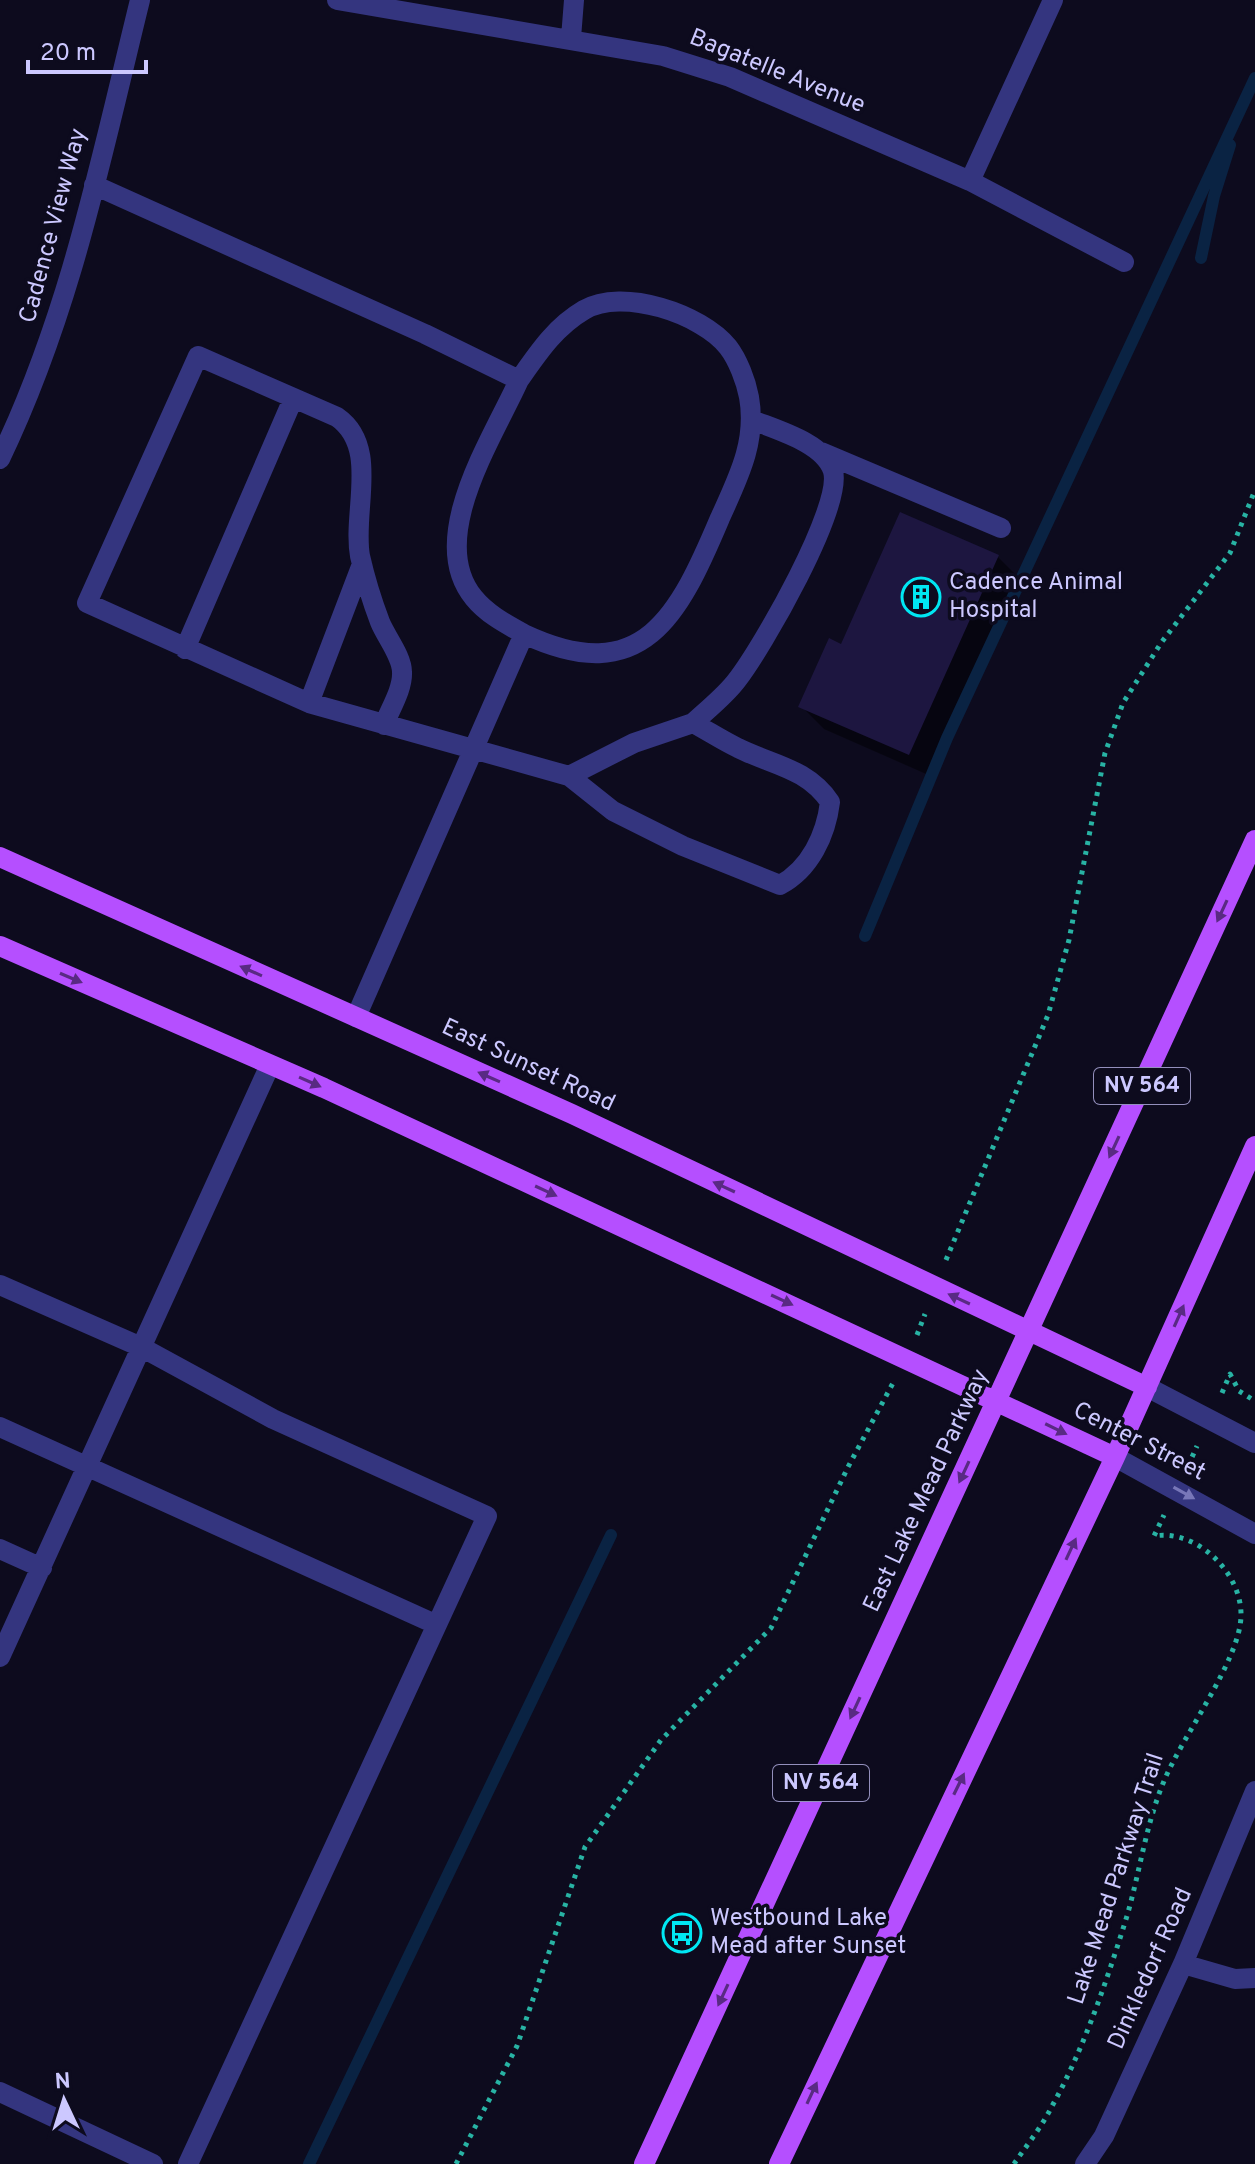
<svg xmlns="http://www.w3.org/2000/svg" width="1255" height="2164" font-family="Overpass,sans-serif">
  <rect width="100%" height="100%" fill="#0d0b1e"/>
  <path fill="#0007" d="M998 557 1021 580 933 777 824 729 801 706 842 647Z"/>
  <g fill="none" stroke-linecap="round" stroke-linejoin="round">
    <path stroke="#0a2343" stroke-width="12" d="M1201 258 1214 196 1230 145
      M865 936 947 738 1255 78
      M309 2164 611 1535"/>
  </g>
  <path fill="#1d1640" d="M900 512 999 555 909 755 798 707 829 638 841 644Z"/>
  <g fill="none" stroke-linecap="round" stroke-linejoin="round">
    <path stroke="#28b3a4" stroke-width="5" stroke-dasharray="4 6" stroke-linecap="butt" d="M946 1260 1048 1015 1069 940 1105 753 1123 703 1161 643 1230 553 1255 490
      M917 1335 925 1314
      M1222 1393 1230 1374 1239 1391 1255 1401
      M1188 1466 1197 1446
      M456 2164 517 2046 585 1847 661 1740 771 1628 848 1467 893 1383
      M1014 2164C1026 2146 1041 2128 1051 2108 1084 2049 1107 1980 1127 1916 1140 1871 1146 1824 1164 1781 1183 1735 1240 1660 1241 1616 1242 1573 1197 1529 1154 1536L1164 1515"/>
    <path stroke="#34357f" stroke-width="20" d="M337 0 663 56 730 77 970 181 1124 262
      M571 38 574 0
      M970 181 1053 0
      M94 185 425 334 519 380C538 353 555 327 584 310 622 287 702 314 728 347 738 360 746 381 749 397 757 442 738 478 720 518 679 615 643 690 524 634L356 1017
      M519 380C493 438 425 539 474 598 487 614 506 624 524 634
      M821 452 1001 528
      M0 459C71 311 101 158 140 0
      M185 649 293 399
      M309 703 362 564
      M693 723C708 709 725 696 737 680 762 648 843 507 833 471 824 443 777 430 752 420
      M384 725C390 709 403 689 402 672 402 656 386 637 380 622 372 601 365 578 360 556 352 511 380 447 337 417L198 356 87 603 309 703 569 776 613 811 683 846 780 885C810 869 826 835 830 802 807 768 772 765 738 748 723 741 708 731 693 723L634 743 569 776
      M0 1285 141 1347 273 1419 487 1516 188 2164
      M1147 1387 1255 1443
      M0 1427 435 1624
      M1115 1457 1255 1534
      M0 1549 42 1568
      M0 1657 270 1065
      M1183 1964 1235 1979 1255 1978
      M0 2092 153 2164
      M1085 2164 1104 2136 1183 1964 1255 1791"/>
    <path stroke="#b54fff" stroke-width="20" d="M0 857 572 1114 1147 1387
      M0 946 324 1088 1115 1457
      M644 2164 1255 840
      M779 2164 1115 1457 1255 1146"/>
  </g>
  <defs><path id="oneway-solid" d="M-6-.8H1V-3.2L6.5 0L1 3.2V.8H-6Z" transform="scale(2)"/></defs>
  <g fill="#592a83">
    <use href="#oneway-solid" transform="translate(1222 911) rotate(115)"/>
    <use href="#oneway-solid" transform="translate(251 971) rotate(-156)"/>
    <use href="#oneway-solid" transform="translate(71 978) rotate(23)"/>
    <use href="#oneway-solid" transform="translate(489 1077) rotate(-156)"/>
    <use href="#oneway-solid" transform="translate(310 1082) rotate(24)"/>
    <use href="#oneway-solid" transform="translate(1114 1147) rotate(115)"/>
    <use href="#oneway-solid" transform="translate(724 1187) rotate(-155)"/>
    <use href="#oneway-solid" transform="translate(546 1191) rotate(25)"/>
    <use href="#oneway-solid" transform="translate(959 1299) rotate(-155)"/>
    <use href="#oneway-solid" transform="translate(782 1300) rotate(25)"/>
    <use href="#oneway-solid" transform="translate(1179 1316) rotate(-66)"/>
    <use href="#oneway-solid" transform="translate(1056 1429) rotate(26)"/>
    <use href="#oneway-solid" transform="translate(964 1472) rotate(115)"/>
    <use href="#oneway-solid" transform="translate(1071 1549) rotate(-65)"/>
    <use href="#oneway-solid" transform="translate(855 1708) rotate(115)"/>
    <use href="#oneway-solid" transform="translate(959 1784) rotate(-64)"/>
    <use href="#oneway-solid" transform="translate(723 1995) rotate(115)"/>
    <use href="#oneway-solid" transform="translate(812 2093) rotate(-65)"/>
  </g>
  <use fill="#7877b9" href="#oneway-solid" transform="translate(1184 1493) rotate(29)"/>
  <defs>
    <symbol id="building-ring" viewBox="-11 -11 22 22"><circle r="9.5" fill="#0d0b1e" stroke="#00e7f3" stroke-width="1.5"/><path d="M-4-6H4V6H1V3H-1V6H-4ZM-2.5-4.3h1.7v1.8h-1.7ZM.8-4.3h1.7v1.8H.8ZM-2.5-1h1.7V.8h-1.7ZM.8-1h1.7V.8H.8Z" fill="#00e7f3"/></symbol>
    <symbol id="bus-ring" viewBox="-11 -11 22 22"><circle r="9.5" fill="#0d0b1e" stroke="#00e7f3" stroke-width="1.5"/><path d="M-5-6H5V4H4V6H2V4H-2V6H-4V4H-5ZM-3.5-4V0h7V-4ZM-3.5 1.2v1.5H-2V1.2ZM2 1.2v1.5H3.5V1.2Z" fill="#00e7f3"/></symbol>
  </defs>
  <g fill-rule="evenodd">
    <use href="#building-ring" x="899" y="575" width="44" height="44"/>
    <use href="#bus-ring" x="660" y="1911" width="44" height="44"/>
  </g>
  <g text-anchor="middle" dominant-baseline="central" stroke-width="7" stroke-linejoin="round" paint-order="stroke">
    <g fill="#0d0b1e" stroke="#938fbc" stroke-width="2">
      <rect x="1094" y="1068" width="96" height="36" rx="6"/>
      <rect x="773" y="1765" width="96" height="36" rx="6"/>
    </g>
    <g font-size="22" font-weight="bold" fill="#ccc8ff">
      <text x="1142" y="1086">NV 564</text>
      <text x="821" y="1783">NV 564</text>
    </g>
    <g font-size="24" fill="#ccc8ff" stroke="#0d0b1e">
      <text transform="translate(777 72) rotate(22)">Bagatelle Avenue</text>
      <text transform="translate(54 226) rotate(-75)">Cadence View Way</text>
      <text transform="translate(528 1066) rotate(25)">East Sunset Road</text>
      <text transform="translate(1139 1442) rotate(27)">Center Street</text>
      <text transform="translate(927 1491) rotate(-65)">East Lake Mead Parkway</text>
      <text transform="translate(1117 1879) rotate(-72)">Lake Mead Parkway Trail</text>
      <text transform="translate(1151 1969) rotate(-66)">Dinkledorf Road</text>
    </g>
    <g font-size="24" fill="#ccc8ff" stroke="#0d0b1e" text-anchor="start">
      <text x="949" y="583">Cadence Animal<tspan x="949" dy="28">Hospital</tspan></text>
      <text x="710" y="1919">Westbound Lake<tspan x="710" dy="28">Mead after Sunset</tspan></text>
    </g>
  </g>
  <g transform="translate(64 2100) rotate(356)" stroke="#0d0b1e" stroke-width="6" paint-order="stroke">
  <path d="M0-6L14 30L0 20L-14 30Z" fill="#ccc8ff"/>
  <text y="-12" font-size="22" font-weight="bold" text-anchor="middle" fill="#ccc8ff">N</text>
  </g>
  <path d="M28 60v12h118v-12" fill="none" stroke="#ccc8ff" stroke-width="4"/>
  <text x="40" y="60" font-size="24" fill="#ccc8ff" stroke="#0d0b1e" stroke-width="6" paint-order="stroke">20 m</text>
</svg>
